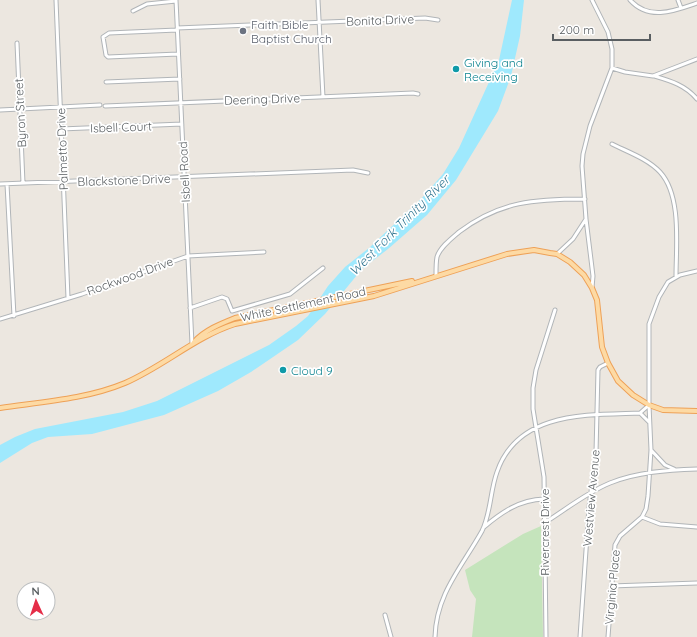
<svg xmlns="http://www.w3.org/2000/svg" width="697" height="637" font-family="Quicksand,sans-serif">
  <rect width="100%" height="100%" fill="#ece7e0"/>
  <path fill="#c5e4bc" d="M541 526 543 637H472L476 599 470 590 465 570 523 534Z"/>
  <path fill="#9fe9fd" d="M512 0H524L520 36 511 76 498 111 456 180 427 215 388 249 362 269 325 314 298 340 251 372 218 391 164 415 92 434 48 437 32 443 0 463V445L15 437 35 429 123 412 157 401 269 345 296 326 308 316 328 286 345 267 369 248 422 198 443 174 459 148 499 60Z"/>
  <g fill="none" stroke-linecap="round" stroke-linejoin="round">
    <defs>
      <path id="minor" d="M56 0 68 298
        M176 0 192 344
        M318 0 323 97
        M630 0C649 21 674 11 697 3
        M678 0 681 8
        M133 11 147 4 176 1
        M177 28 425 18 438 20
        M177 30 109 33 103 37 106 55 108 57 178 54
        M17 43 23 183
        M612 68 625 72 653 76 697 59
        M654 76C671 81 685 85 697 99
        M106 82 180 79
        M105 106 413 93 418 94
        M0 110 100 105
        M61 129 182 124
        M612 144C628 152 648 159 660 172 682 196 676 246 676 277
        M0 184 353 170 368 173
        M7 184 14 316
        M586 219 593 276 592 288
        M557 254 573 239 586 219 582 166 583 154 590 126 612 68V49L608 32 592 0
        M436 275C436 270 436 262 437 257 440 247 452 238 459 232 500 201 535 199 585 199
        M190 308 222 297 227 299 232 311 290 294 323 268
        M0 319 82 294 188 256 264 252
        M640 413 649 405
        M651 450 665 465 674 469
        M642 517 660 524 697 527
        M544 520H549C569 507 588 492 610 483 637 472 668 470 697 469
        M484 527C502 512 519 500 544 499
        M611 586 697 583
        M385 615 391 637
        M435 637C436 594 462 567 482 531 491 513 490 491 497 472 518 411 587 415 640 413L649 422
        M546 637 544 477 533 409V388L536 370 555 310
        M580 637 589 507 596 453 598 370 600 367 608 363
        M608 637 615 545 620 536 642 517 646 509 648 496 651 450 649 405V324L659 297 668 282 680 275 697 271"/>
      <path id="major" d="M194 342C205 330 220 324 235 318L412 281
        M0 408C41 402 87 399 125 383 164 366 195 337 235 324L374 296 507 254 534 250 550 253 557 254 570 262 584 275 592 288 597 300 602 347 608 363 618 381 633 395 649 405 663 410 697 411"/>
    </defs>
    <use href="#minor" stroke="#b1b5b8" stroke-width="5"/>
    <use href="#major" stroke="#eea157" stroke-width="6"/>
    <use href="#minor" stroke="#fff" stroke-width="3"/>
    <use href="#major" stroke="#fddaa4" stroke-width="4"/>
  </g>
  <circle fill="#6b7280" stroke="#fff" stroke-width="1.5" cx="243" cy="31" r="4"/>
  <g fill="#0f9aa8" stroke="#fff" stroke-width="1.5">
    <circle cx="456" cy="69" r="4"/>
    <circle cx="283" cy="370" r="4"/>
  </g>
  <g text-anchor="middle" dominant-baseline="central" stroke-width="3.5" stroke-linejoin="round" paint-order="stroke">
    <g font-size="12" fill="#595e61" stroke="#fff">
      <text transform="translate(380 20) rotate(-2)">Bonita Drive</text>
      <text transform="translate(262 99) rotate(-2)">Deering Drive</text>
      <text transform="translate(20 113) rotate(-93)">Byron Street</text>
      <text transform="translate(121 127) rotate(-2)">Isbell Court</text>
      <text transform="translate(62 149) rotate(-92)">Palmetto Drive</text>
      <text transform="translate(184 172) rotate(-93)">Isbell Road</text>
      <text transform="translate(124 180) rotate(-2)">Blackstone Drive</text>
      <text transform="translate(130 276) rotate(-20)">Rockwood Drive</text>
      <text transform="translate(303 304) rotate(-12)">White Settlement Road</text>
      <text transform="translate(591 498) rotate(-85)">Westview Avenue</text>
      <text transform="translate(544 532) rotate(-90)">Rivercrest Drive</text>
      <text transform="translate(612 587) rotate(-85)">Virginia Place</text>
    </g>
    <g font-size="12" fill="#5b616d" stroke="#fff" text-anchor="start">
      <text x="251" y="24">Faith Bible<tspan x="251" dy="14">Baptist Church</tspan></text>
    </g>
    <g font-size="12" fill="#0d838f" stroke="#fff" text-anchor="start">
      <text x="464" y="62">Giving and<tspan x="464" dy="14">Receiving</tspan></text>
      <text x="291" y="370">Cloud 9</text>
    </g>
    <g font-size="13" font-style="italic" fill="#367994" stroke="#fff">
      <text transform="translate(399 225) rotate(-45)">West Fork Trinity River</text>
    </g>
  </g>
  <g transform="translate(36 601) rotate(357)"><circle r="19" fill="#ffffff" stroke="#bdbfc0"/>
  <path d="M0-3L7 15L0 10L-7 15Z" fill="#e52d48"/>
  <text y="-6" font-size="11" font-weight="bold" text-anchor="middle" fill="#595e61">N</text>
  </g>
  <path d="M553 34v6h97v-6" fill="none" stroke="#595e61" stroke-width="2"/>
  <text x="559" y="34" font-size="12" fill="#595e61" stroke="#ffffff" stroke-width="3" paint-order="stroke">200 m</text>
</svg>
